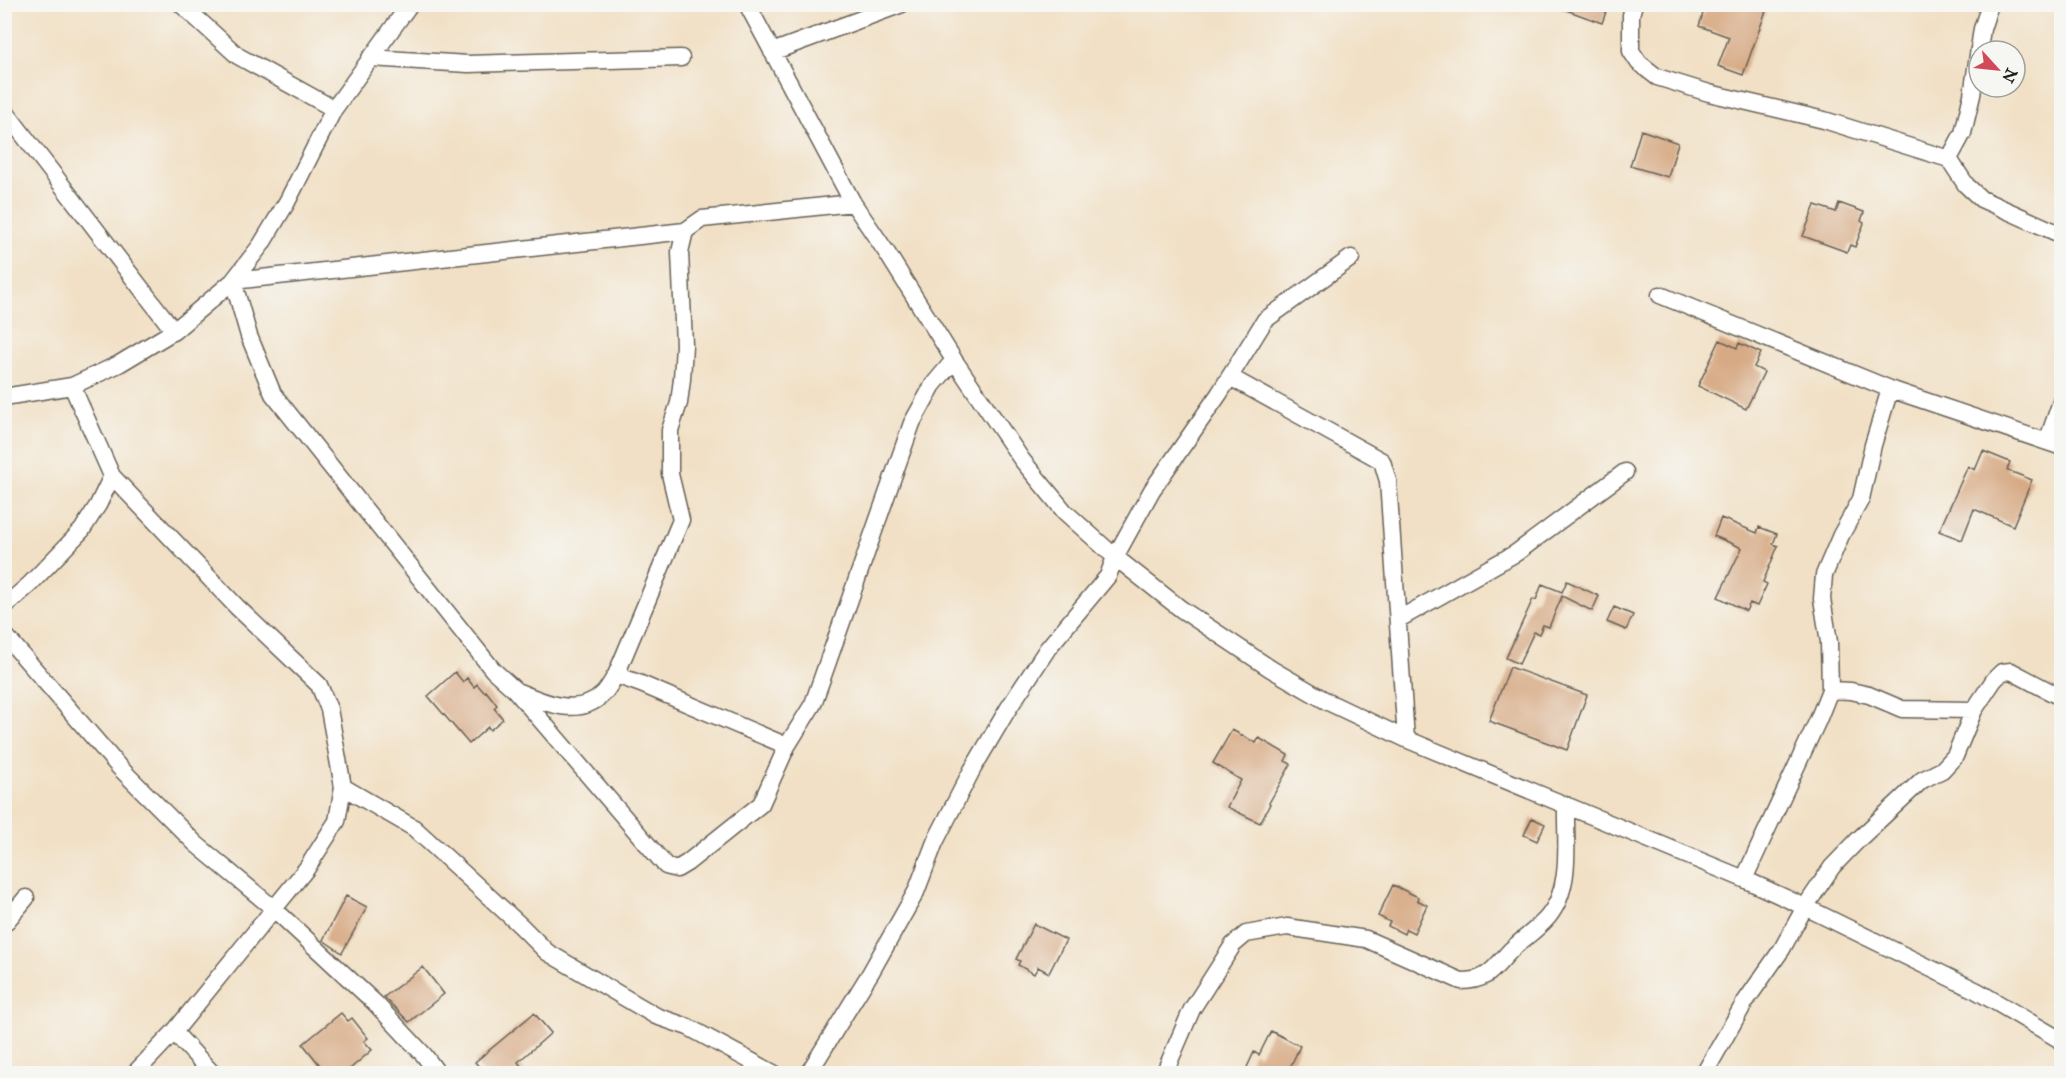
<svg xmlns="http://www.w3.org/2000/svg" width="2066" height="1078" font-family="'IM FELL Great Primer',serif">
  <rect width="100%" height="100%" fill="#f6f6f2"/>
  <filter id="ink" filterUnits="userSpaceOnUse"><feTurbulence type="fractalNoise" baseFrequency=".0167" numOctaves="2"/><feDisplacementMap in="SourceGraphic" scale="12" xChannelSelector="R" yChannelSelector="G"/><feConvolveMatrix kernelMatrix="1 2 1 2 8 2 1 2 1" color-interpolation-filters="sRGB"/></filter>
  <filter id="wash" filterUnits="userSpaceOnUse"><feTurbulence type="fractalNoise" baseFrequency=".008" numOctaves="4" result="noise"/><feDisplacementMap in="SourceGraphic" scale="24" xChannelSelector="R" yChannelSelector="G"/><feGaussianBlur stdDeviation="1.35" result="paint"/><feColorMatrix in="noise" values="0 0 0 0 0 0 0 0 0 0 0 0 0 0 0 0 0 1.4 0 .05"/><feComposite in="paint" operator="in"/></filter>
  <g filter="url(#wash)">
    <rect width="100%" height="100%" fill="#f1e0c5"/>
    <g id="blocks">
      <path fill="#d7aa85" d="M1555 4H1609L1602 23 1555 6Z
        M1706 4H1747L1766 11 1743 75 1718 66 1729 37 1699 26Z
        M1641 130 1678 143 1668 177 1630 166Z
        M1839 203 1864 212 1861 221 1864 223 1855 247 1850 245 1847 252 1803 236 1815 205 1836 212Z
        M1720 340 1737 348 1739 343 1761 353 1754 367 1764 372 1746 409 1698 386Z
        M1983 451 2010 462 2007 470 2032 480 2013 526 1974 509 1962 540 1939 531 1968 466 1975 470Z
        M1721 518 1757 533 1759 527 1777 534 1773 544 1778 546 1763 582 1767 584 1757 606 1750 603 1746 611 1718 597 1742 548 1714 536Z
        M1567 581 1599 596 1592 611 1562 596 1549 627 1543 625 1539 634 1534 632 1519 664 1506 658 1533 599 1536 600 1542 584 1562 592Z
        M1614 607 1633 615 1626 630 1607 622Z
        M1510 667 1587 695 1567 750 1489 721Z
        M455 672 463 682 467 678 474 687 477 684 484 692 486 691 497 705 494 708 503 719 490 730 488 727 469 744 428 696Z
        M1232 730 1256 743 1259 738 1288 755 1285 761 1291 764 1269 803 1270 804 1260 823 1227 807 1241 780 1213 763Z
        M1532 818 1545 824 1537 841 1524 835Z
        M1393 885 1418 897 1417 900 1427 905 1414 933 1406 929 1404 934 1388 926 1390 922 1378 916Z
        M346 896 367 907 342 953 323 940Z
        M1034 924 1066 940 1049 973 1038 967 1034 974 1018 965 1020 961 1016 959Z
        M423 967 444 994 409 1022 384 997Z
        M341 1013 348 1021 352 1018 368 1038 364 1041 372 1050 344 1074H327L303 1044Z
        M534 1013 551 1033 518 1062 527 1074H485L475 1062Z
        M1271 1031 1300 1046 1287 1074H1244L1254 1052 1259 1055Z"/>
    </g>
  </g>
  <g filter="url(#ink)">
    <use href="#blocks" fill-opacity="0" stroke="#676157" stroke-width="1.5"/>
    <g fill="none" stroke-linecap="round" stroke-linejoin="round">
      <defs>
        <path id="street" d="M181 4 238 56 334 109
          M747 4 853 203 887 253 954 360 1022 460 1065 512 1115 557 1181 609 1271 669 1328 702 1406 739 1744 879 1805 907 1977 991 2062 1041
          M1634 4 1631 15V51L1639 63 1657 77 1709 93 1824 120 1949 159
          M1990 4 1982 29 1972 95 1963 133 1949 159 1966 185 1981 199 2062 235
          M772 52 902 4
          M370 58 468 64 681 58
          M4 110 174 331
          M853 203 702 219 685 231 233 281 249 336 273 394 493 670 515 690 666 866 677 869 687 863 761 804 787 746 813 704 912 423 933 385 954 360
          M685 231 680 252 684 345 682 379 679 403 670 430V474L681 520 616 675 641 684 787 746
          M1660 295 1890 389 2062 447
          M1230 377 1382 461 1388 481 1406 739
          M72 386 112 476 237 607 319 685 329 709 343 787 337 821 307 868 174 1032 134 1074
          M4 397 72 386 119 364 174 331 233 281 261 245 287 202 334 109 410 4
          M2047 442 2062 399
          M4 607 30 584 82 530 98 505 112 476
          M1399 619 1516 553 1625 472
          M4 634 119 767 196 844 273 908 375 1003 424 1055 438 1074
          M1830 690 1851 691 1869 695 1902 709 1974 710
          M519 692C545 703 579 718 603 694 608 689 612 681 616 675
          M343 787 414 828 521 926 547 952 656 1016 688 1027 775 1074
          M1744 879 1818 720 1830 690 1829 642 1822 599 1824 575 1841 535 1861 499 1873 445 1890 389
          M4 924 26 898
          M174 1032 213 1074
          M808 1074 871 972 916 892 935 842 972 770 1008 709 1048 648 1108 576 1115 557 1152 490 1219 394 1265 320 1351 258
          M1164 1074 1192 1009 1233 945 1246 934 1287 927 1366 939 1461 981C1488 981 1493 969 1510 951 1522 939 1537 930 1548 917 1573 887 1565 841 1566 805
          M1704 1074 1745 1002 1782 949 1805 907 1832 867 1859 839 1922 780 1942 770 1955 756 1974 710 1994 680 2002 672 2011 671 2062 698"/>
      </defs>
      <use href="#street" stroke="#676157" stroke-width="19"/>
      <use href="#street" stroke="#fff" stroke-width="16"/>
    </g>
  </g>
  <rect width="2066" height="1078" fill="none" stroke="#f6f6f2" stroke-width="24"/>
  <g transform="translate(1997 69) rotate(117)"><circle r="28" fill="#f6f6f2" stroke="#9f9f9c" stroke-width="1.5"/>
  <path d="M0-4.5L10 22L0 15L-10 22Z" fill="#d1495b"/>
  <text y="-9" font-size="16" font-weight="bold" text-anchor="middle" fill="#1c1c1c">N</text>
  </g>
</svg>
